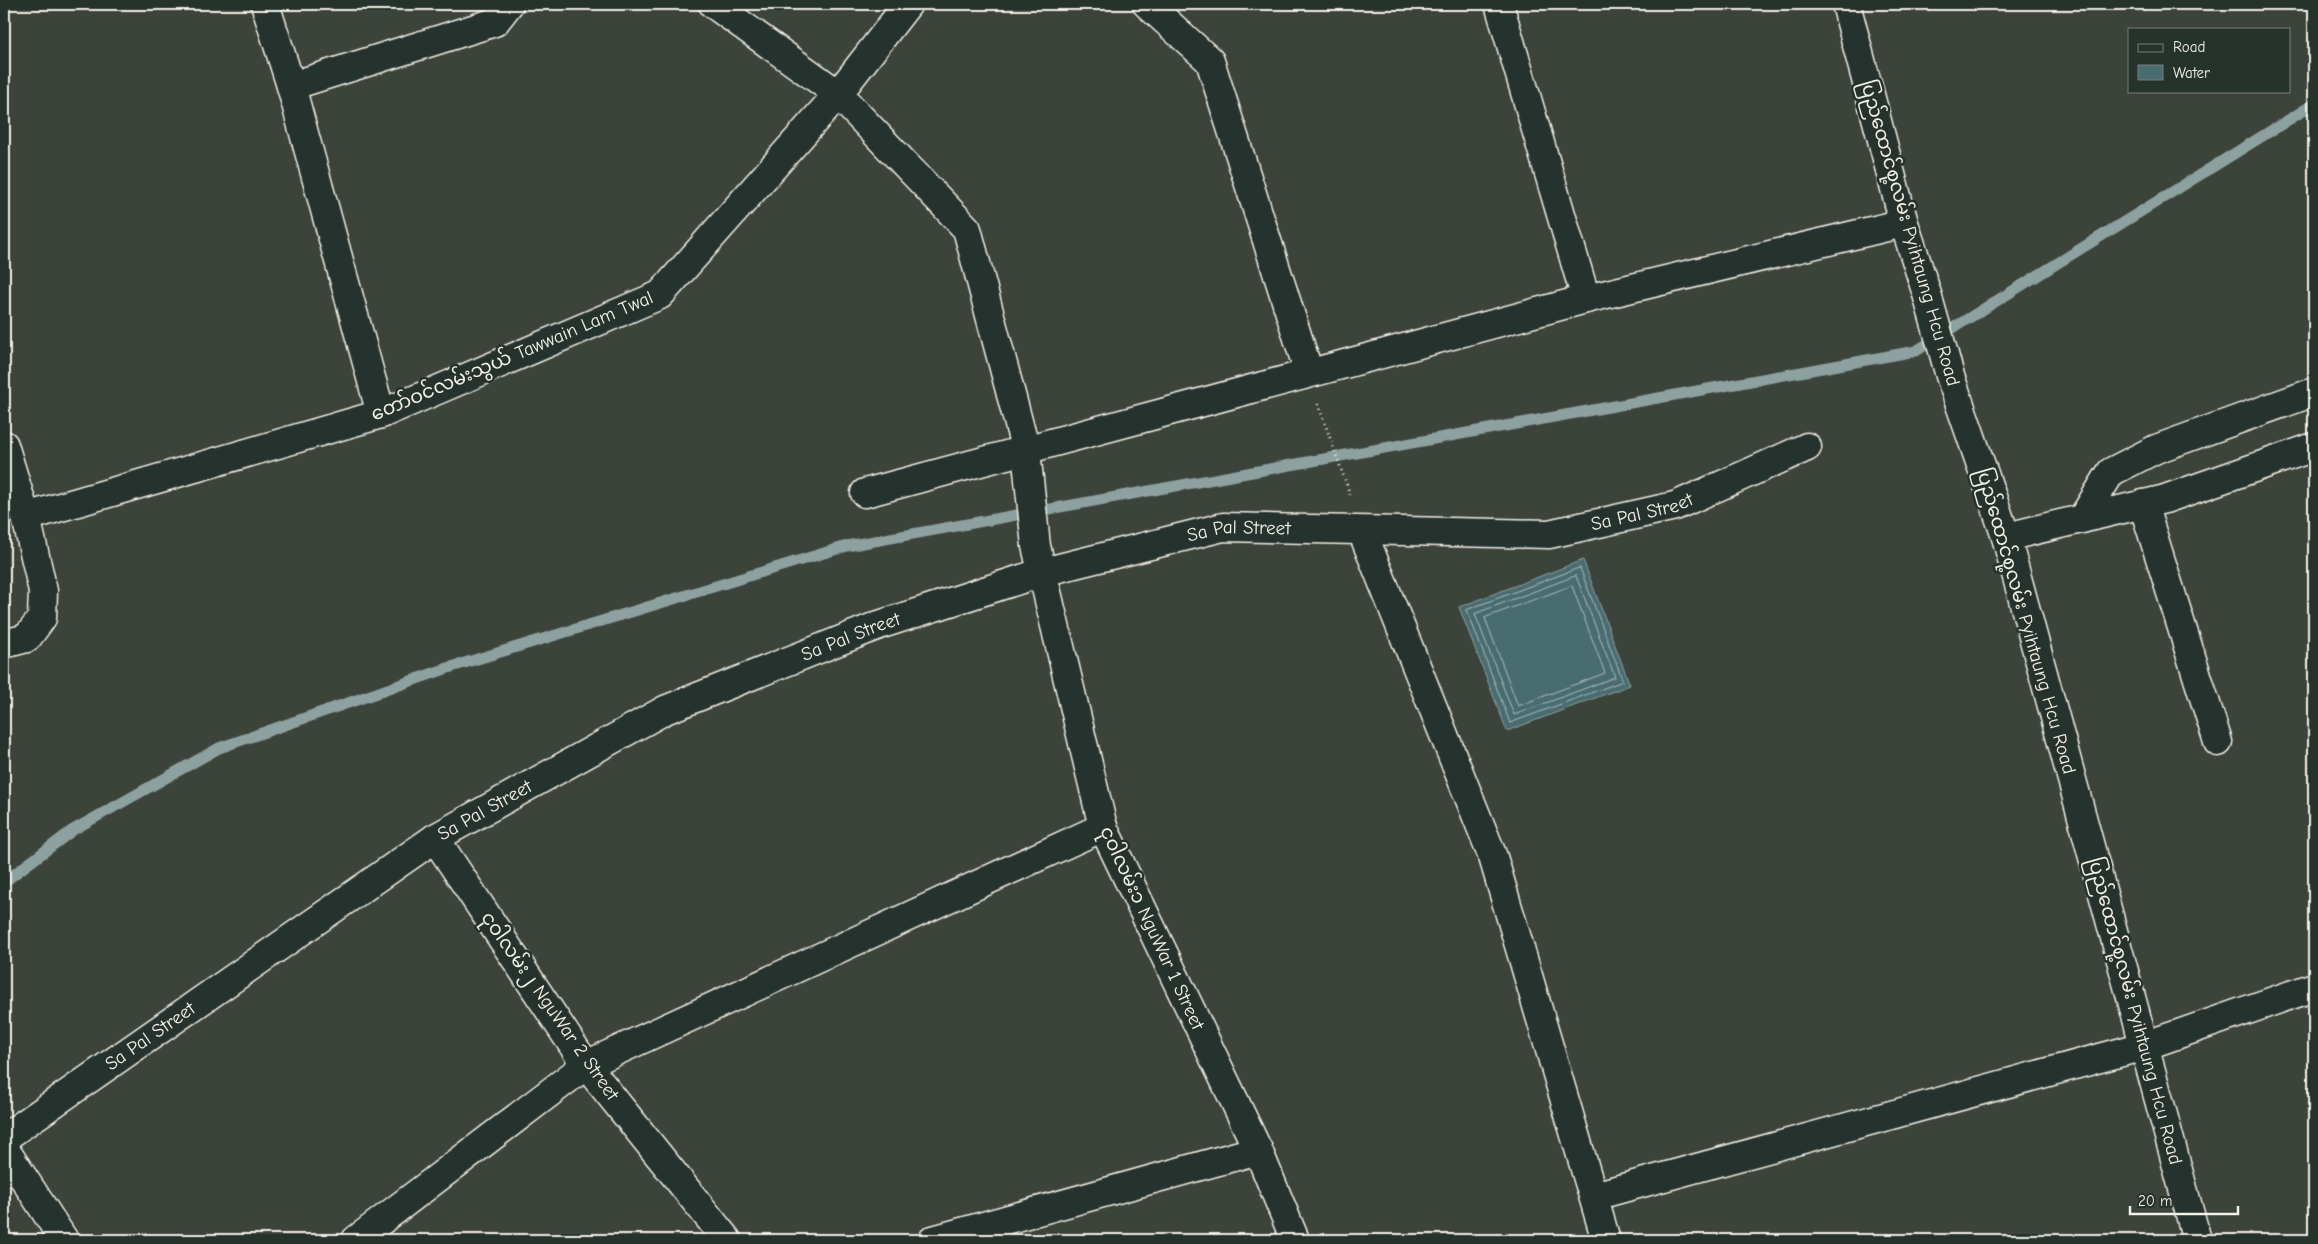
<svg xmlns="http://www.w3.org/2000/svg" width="2318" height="1244" font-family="'Comic Neue','Noto Sans Myanmar',sans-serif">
  <rect width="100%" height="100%" fill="#3c433a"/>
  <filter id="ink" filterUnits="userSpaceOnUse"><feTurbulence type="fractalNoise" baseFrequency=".02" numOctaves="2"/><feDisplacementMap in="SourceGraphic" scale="10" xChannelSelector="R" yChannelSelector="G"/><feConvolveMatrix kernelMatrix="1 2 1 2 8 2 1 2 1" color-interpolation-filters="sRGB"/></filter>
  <g filter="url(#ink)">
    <path fill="#4a6c71" stroke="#8ea1a1" d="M1583 560 1630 685 1507 731 1459 607Z"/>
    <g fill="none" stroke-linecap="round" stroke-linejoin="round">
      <path stroke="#b0bcb8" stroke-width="1" d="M1580 568 1623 681 1510 723 1467 610Z
        M1576 576 1615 677 1514 715 1475 614Z
        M1572 586 1605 673 1518 706 1485 618Z"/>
      <path stroke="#8ea1a1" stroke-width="11" d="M4 882 73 830 219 748 448 668 847 546 1916 351 2314 104"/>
      <defs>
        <g id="minor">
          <path d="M265 4 291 86 381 414"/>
          <path d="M713 4 838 94 967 229 1026 451 1036 546 1103 827 1258 1150 1295 1240"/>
          <path d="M1147 4 1210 61 1309 373"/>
          <path d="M1499 4 1586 299"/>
          <path d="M1846 4 1904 223 1927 294 1950 376 2006 537 2197 1240"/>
          <path d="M291 86 495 22 509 4"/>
          <path d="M4 445 26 517 43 591 42 618 27 638 4 644"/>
          <path d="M865 493 1586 299 1904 223"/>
          <path d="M2143 504 2218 742"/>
          <path d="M26 517 381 414 660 295 838 94 908 4"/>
          <path d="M2082 519 2111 472 2156 449 2314 392"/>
          <path d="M1362 531 1493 857 1606 1240"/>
          <path d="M2006 537 2165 499 2314 447"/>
          <path d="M435 838 586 1065 727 1240"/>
          <path id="s1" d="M4 1138 435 838 665 710 879 625 1043 572 1223 527 1549 534 1675 506 1807 447"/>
          <path d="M4 1148 64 1240"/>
          <path d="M1594 1196 2144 1046 2314 987"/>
          <path d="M356 1240 586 1065 1103 827"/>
          <path d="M933 1240 1258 1150"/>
        </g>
      </defs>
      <use href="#minor" stroke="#f4f1e8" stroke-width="31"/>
      <path stroke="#f4f1e8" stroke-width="3" stroke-dasharray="1 4" stroke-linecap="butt" d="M1318 404 1351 497"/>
      <use href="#minor" stroke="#26332d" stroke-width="28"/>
    </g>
  </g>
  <g text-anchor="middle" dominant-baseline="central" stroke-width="5" stroke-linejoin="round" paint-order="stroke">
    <g font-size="19" fill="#f4f1e8" stroke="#26332d">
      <text transform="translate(1910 233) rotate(74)">ပြည်ထောင်စု့လမ်း Pyihtaung Hcu Road</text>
      <text transform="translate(512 356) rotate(-23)">တော်ဝင်လမ်းသွယ် Tawwain Lam Twal</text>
      <text stroke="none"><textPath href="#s1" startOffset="1798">Sa Pal Street</textPath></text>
      <text stroke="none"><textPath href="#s1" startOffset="1392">Sa Pal Street</textPath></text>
      <text transform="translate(2026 621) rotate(74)">ပြည်ထောင်စု့လမ်း Pyihtaung Hcu Road</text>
      <text stroke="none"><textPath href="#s1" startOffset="988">Sa Pal Street</textPath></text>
      <text stroke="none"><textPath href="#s1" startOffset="582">Sa Pal Street</textPath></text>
      <text transform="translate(1152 928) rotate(65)">ငုဝါလမ်း၁ NguWar 1 Street</text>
      <text transform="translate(550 1006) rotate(55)">ငုဝါလမ်း၂ NguWar 2 Street</text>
      <text transform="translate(2135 1011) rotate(75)">ပြည်ထောင်စု့လမ်း Pyihtaung Hcu Road</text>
      <text stroke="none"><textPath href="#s1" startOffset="178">Sa Pal Street</textPath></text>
    </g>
  </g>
  <rect width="2318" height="1244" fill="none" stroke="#26332d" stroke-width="20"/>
  <rect x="10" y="10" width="2298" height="1224" fill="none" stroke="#f4f1e8" stroke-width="2" filter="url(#ink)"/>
  <rect x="2128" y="28" width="162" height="65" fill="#26332d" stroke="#787f78"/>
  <rect x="2138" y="44" width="25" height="8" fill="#26332d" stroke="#787f78"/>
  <text x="2173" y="52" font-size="15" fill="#f4f1e8">Road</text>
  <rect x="2138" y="65" width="25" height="15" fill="#4a6c71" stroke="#787f78"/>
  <text x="2173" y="78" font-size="15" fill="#f4f1e8">Water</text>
  <path d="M2130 1206v8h108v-8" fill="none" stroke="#f4f1e8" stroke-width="2.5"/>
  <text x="2138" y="1206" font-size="15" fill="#f4f1e8" stroke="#26332d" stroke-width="4" paint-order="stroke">20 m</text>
</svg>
